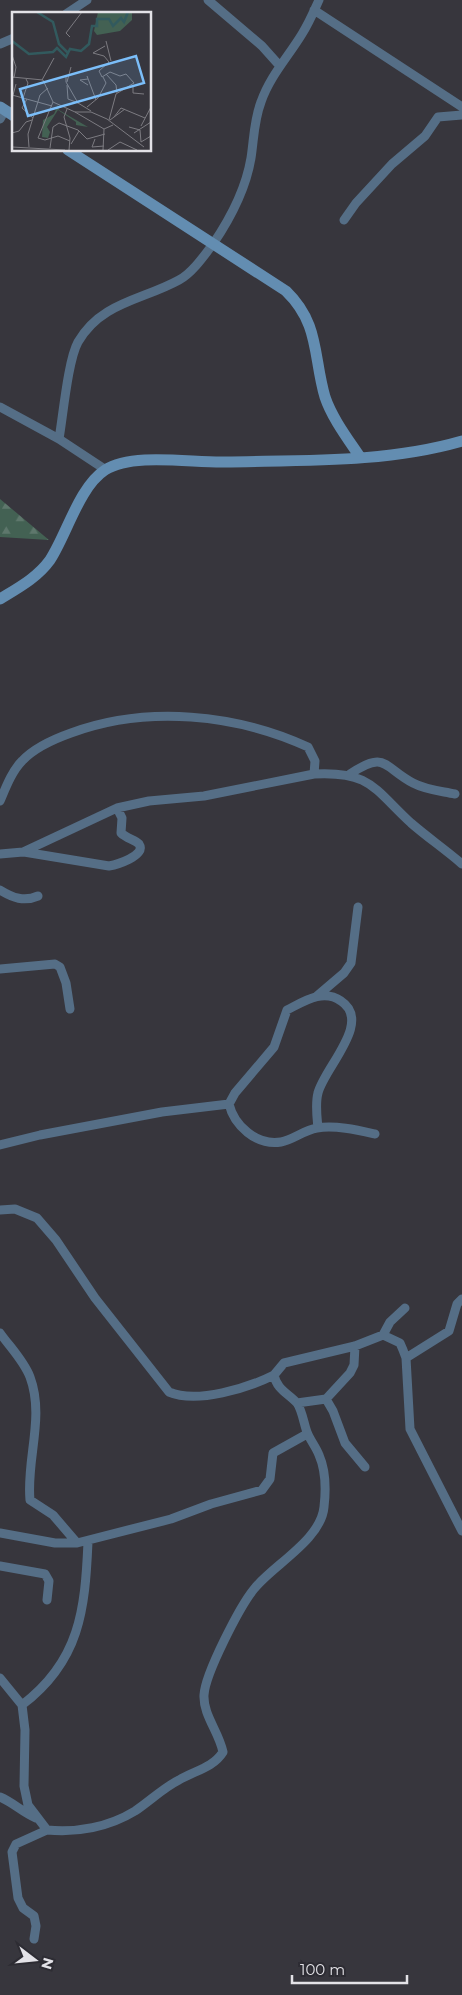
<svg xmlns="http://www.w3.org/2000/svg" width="462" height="1995" font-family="Montserrat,sans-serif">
  <defs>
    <pattern id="forest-firs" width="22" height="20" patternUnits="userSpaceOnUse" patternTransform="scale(1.25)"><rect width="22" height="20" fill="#436153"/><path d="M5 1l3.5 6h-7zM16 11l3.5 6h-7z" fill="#5e776c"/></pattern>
  </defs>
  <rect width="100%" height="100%" fill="#37363d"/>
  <path fill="url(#forest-firs)" d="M0 499 49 540 0 537Z"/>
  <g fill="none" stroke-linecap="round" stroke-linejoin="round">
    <path stroke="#556e86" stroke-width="9" d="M208 0 262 46 279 65
      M314 10 462 107
      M66 14 87 0
      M0 44 14 38
      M0 119 5 110
      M344 220 356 203 392 164 425 136 438 117 462 115
      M0 407 59 439 106 470
      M59 439C63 416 68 360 78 342 101 302 143 300 179 280 192 273 204 256 213 244 230 219 246 188 251 158 254 138 254 120 261 102 270 76 288 57 302 34 309 23 314 11 319 0
      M350 774C386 750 383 767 413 783 426 790 441 791 455 794
      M0 801C6 787 12 771 22 761 35 747 54 739 71 733 147 705 236 714 308 747L315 761 314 774
      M24 852 109 866C115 865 147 856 139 844 135 840 126 838 121 833L122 818 117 808
      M0 854 23 852 117 808 149 801 204 796 314 774C371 771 374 789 411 823 427 837 446 850 462 864
      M0 890C13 898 24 902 38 896
      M0 969 55 964 60 967 66 983 70 1009
      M317 996 344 973 351 963 358 907
      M318 1128C317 1117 315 1104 318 1093 324 1068 373 1022 341 1001 323 988 303 1002 287 1010L274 1047 235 1093 229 1104C234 1125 256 1146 281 1142 293 1140 304 1130 317 1128 335 1125 357 1130 375 1134
      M0 1145 40 1135 162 1112 229 1104
      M0 1210 15 1209 37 1218 56 1240 95 1298 169 1392C197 1404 248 1388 274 1375
      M0 1333C10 1347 24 1361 30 1377 45 1417 26 1460 30 1500L53 1515 77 1543
      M383 1335 390 1322 405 1308
      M406 1358 449 1331 457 1304 462 1299
      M326 1399 333 1411 345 1443 365 1467
      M297 1403 326 1399 350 1373 354 1365 355 1346
      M0 1533 55 1543H77L171 1519 211 1504 262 1490 270 1479 273 1453 307 1434
      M0 1566 45 1574 49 1581 47 1600
      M0 1678 22 1705 25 1730 24 1786 28 1805 47 1830C77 1833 109 1827 135 1811 150 1801 163 1788 179 1780 194 1771 213 1768 223 1752 219 1732 203 1715 204 1695 205 1674 240 1606 254 1589 273 1565 321 1540 324 1507 326 1490 326 1471 319 1455 316 1447 310 1440 307 1432 304 1424 302 1410 297 1403 288 1393 277 1390 274 1375L284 1363 355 1346 383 1335 400 1343 403 1350 406 1358 410 1429 462 1531
      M22 1705C80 1661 85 1610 88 1542
      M0 1797C14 1803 22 1812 36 1818
      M34 1939 36 1926 34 1916 23 1908 18 1898 12 1852 16 1844 47 1830"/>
    <path stroke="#638db1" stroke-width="11" d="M0 107 14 116
      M68 150 286 291C320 324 313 356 325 397 332 418 348 439 360 457
      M0 599C18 588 37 578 50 560 67 534 79 487 105 470 133 452 192 463 225 462 303 460 386 463 462 441"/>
  </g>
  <g transform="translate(12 12)">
    <rect width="139" height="139" fill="#37363d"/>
    <path d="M46 93 47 98 76 115 64 113V110L46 98 35 115 38 120 36 126 30 125 31 108 42 102Z" fill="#436153"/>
    <path d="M86 0H120V8L108 19 85 23 82 19Z" fill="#436153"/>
    <path fill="none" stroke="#325a5e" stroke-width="2.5" d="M25 0 41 10 47 32 56 41M0 29 17 42 41 40 45 36 54 45 58 37 69 39 77 32 80 14H85V7H97L101 14 109 6 112 10 116 0"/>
    <path fill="none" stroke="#7c7b81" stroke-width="1" d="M58 25 54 21 70 0M94 29 99 49M93 34 81 41 92 44 97 50 87 59 90 65 98 60 108 64 114 62 122 71 104 82 97 108M0 43 4 55 2 66M94 62 104 73 105 81M75 64 84 88M0 65 31 68 41 90 63 100H79L95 107 132 135M54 65V70L66 91 79 99M76 67 68 68 76 73M30 68 42 46M55 70 59 55M55 73 56 87 66 91M121 73V81L132 82M0 83 40 94M11 86 16 71 14 67M0 87 4 72M15 87 10 96 21 106M41 90 26 126 33 128 46 124 58 129M75 95 86 86 94 71 91 65M55 97 52 105 58 126 57 138M63 100 92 117M102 105 109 96 133 106M98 108 113 97M129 114 139 95M117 115 128 118 129 130 139 124M0 121 7 119 14 110 20 108M122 121 139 110M83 127 80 135 92 134M59 132 67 119M0 135 53 138M17 135 16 122 28 83 36 76M38 136 41 115 47 111 66 118 75 127 93 122M91 138 92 117 101 113M96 138 108 130 125 138"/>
    <path fill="#7bbef9" fill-opacity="0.15" stroke="#7bbef9" stroke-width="2.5" d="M124 44 132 71 16 104 8 77Z"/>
    <rect width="139" height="139" fill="none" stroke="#e3e2e7" stroke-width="2.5"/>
  </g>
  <g transform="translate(35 1960) rotate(106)" stroke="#2d2c33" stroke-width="4" paint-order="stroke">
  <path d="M0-4L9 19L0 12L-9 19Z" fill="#e3e2e7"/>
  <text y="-8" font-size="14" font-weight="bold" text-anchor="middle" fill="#e3e2e7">N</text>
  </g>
  <path d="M292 1975v8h115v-8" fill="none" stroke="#e3e2e7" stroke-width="2.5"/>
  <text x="300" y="1975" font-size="15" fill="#e3e2e7" stroke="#2d2c33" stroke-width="4" paint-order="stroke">100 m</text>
</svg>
